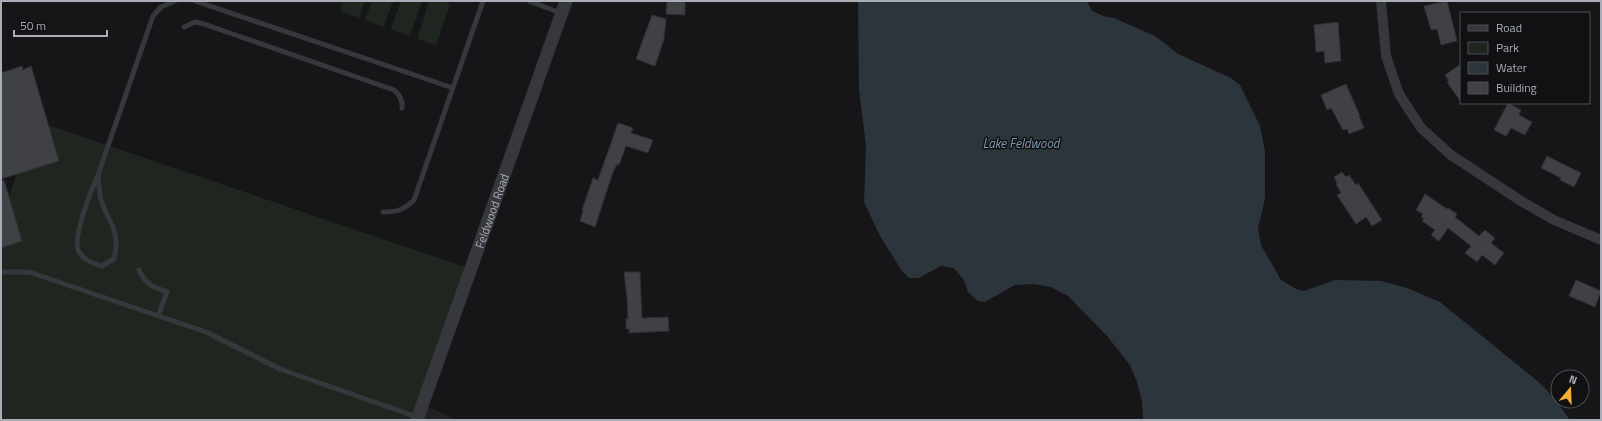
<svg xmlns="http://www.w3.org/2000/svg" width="1602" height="421" font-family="'Titillium Web',sans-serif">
  <rect width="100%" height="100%" fill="#161618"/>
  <path fill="#222225" d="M424 405 456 420H419Z"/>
  <path fill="#1e261f" d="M343 1H365L359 18 340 11Z
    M372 1H393L384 27 365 20Z
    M401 1H422L410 36 391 29Z
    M429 1H442L450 4 436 45 417 39Z
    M33 120 471 269 419 420H1V223Z"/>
  <path fill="#2c353c" d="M858 1H1087L1092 11 1106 17 1114 18 1155 36 1178 54 1231 78 1240 85 1260 126 1265 152V199L1258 228 1261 245 1281 280 1296 289 1304 291 1335 280 1381 281 1407 288 1440 302 1541 384 1554 398 1570 420H1143L1142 401 1137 382 1130 365 1107 336 1068 296 1051 287 1033 284 1015 285 985 302 978 301 968 292 964 280 954 268 941 266 919 278H909L902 271 880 236 864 202 866 146 859 90Z"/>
  <path fill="#404145" stroke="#303034" d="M667 1 685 2V15L666 14Z
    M1447 1 1457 41 1441 45 1437 29 1431 30 1424 6Z
    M652 15 666 19 664 39 655 66 636 59Z
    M1338 22 1341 61 1325 63 1324 51 1316 52 1314 25Z
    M1461 64V102L1447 82 1449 81 1445 75Z
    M22 66 23 70 31 66 59 161 1 179V73Z
    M1346 84 1360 116H1359L1364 128 1349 134 1347 129 1343 130 1331 108 1327 110 1321 95Z
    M1508 103 1521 110 1519 115 1532 122 1525 135 1511 128 1506 136 1494 130Z
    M618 123 633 128 631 133 653 140 648 153 626 146 619 165 617 164 613 172 595 227 580 221 583 211 582 210 593 178 598 180Z
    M1547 156 1581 173 1574 187 1560 180 1561 178 1541 168Z
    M1342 172 1346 177 1349 175 1356 185 1358 183 1382 220 1372 226 1366 217 1356 224 1337 195 1341 193 1336 184 1337 183 1334 177Z
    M4 180 22 241 1 248V181Z
    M1425 194 1447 209 1448 208 1457 214 1455 217 1479 236 1485 230 1495 238 1491 243 1504 253 1495 265 1482 255 1477 262 1465 253 1471 246 1448 228 1439 241 1431 235 1435 230 1422 221 1424 219 1421 217 1423 214 1416 210Z
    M624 272H640L642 318 668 317 669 331 629 333V329H626V319H628L627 298Z
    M1576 280 1601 291 1595 307 1569 296Z"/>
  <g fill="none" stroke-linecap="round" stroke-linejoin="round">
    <path stroke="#37383d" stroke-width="5" d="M195 1 453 88
      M529 1 561 13
      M184 27 195 22 201 23 394 90C400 95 403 100 402 108
      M98 175C99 183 99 192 101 200 109 224 121 230 114 259L102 266C92 263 85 261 79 252 71 240 92 188 98 175Z
      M98 175 153 16 161 7 175 1
      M383 212C397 212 404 210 414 200L483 1
      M139 270C145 284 153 287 167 292L158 316
      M1 272H29L206 332 280 369 417 417"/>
    <path stroke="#37383d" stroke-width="10" d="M1381 1 1386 56 1399 94 1421 128 1451 155 1521 201 1554 220 1601 240"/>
    <path stroke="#37383d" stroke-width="13" id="s1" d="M417 420 566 1"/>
  </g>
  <g text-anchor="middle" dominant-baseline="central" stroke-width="3" stroke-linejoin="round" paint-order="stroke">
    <g font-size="12" fill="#a8adb8" stroke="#111113">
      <text stroke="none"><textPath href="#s1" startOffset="222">Feldwood Road</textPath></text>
    </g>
    <g font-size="13" font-style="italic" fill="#7f9bb3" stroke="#111113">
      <text x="1021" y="143">Lake Feldwood</text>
    </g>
  </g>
  <rect width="1602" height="421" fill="none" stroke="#a8adb8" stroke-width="4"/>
  <rect x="1460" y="12" width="130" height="92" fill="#111113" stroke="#4d4f55"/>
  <rect x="1468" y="25" width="20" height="6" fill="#37383d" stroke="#4d4f55"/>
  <text x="1496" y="32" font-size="12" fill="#a8adb8">Road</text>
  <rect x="1468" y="42" width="20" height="12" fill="#1e261f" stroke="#4d4f55"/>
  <text x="1496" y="52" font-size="12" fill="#a8adb8">Park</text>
  <rect x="1468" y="62" width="20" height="12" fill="#2c353c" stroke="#4d4f55"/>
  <text x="1496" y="72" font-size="12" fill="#a8adb8">Water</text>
  <rect x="1468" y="82" width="20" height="12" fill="#404145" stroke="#4d4f55"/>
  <text x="1496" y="92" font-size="12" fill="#a8adb8">Building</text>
  <g transform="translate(1570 389) rotate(19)"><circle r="19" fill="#111113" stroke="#4d4f55"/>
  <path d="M0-3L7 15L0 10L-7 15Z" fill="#f2b134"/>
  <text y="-6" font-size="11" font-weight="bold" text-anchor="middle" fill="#a8adb8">N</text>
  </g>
  <path d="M14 30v6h93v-6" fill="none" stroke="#a8adb8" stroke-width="2"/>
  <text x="20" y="30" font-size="12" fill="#a8adb8" stroke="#111113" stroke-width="3" paint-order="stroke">50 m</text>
</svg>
